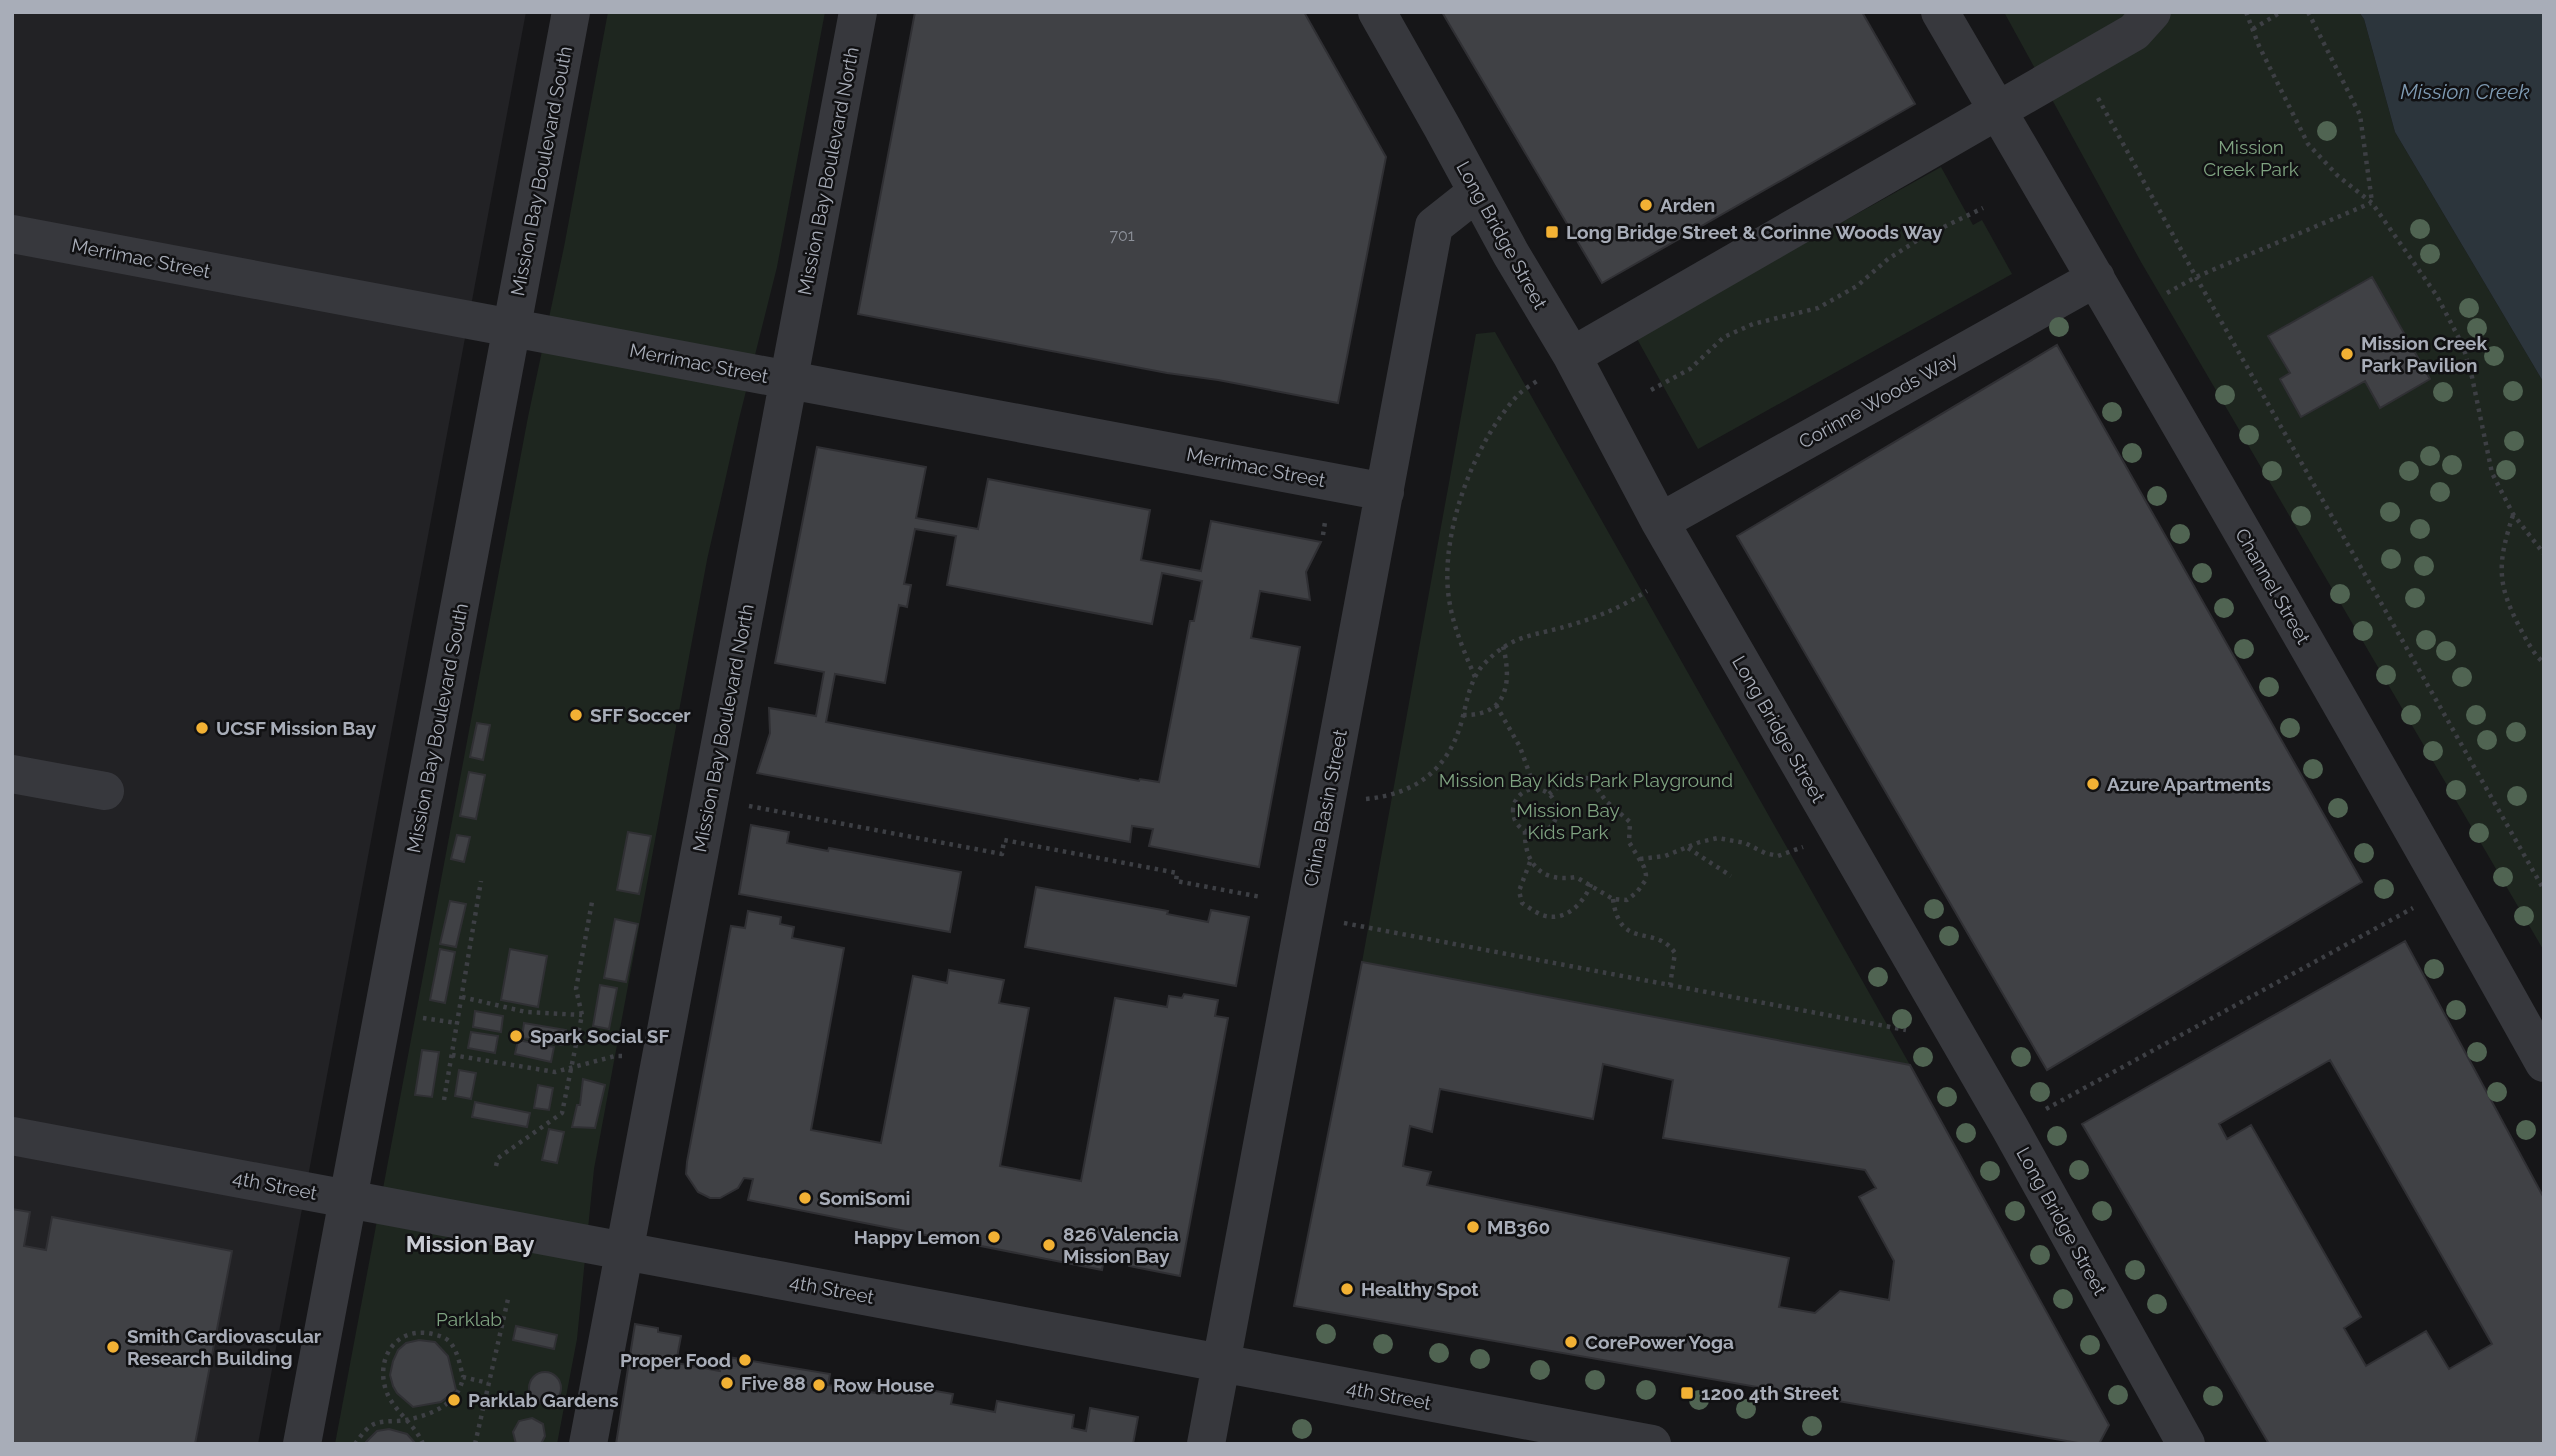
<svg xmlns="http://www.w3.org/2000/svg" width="2556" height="1456" font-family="Raleway,sans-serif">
  <rect width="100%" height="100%" fill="#161618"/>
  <path fill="#222225" d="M12 12H526L258 1444H12Z"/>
  <path fill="#1e261f" d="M608 12H825L777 267 739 419 707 560 594 1169 577 1339 557 1444H335L528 417 564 247Z
    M2004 12H2359L2364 19 2395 132 2544 383V951L2141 262Z
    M1941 167 1973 225 1982 220 2012 274 1698 449 1636 337Z
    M1495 332 1910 1065 1362 962 1476 334Z"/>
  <path fill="#2c353c" d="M2359 12H2544V383L2395 132 2364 19Z"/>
  <path fill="#404145" stroke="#303034" stroke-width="2" fill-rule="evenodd" d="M915 12H1304L1386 157 1338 403 1218 380 1167 373 858 314Z
    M1442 12H1862L1915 104 1602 283Z
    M2372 277 2430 379 2380 408 2365 381 2301 417 2280 379 2290 373 2268 336Z
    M2057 345 2362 882 2047 1070 1737 536Z
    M817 447 926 467 916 518 978 529 988 479 1150 510 1141 560 1201 571 1211 521 1321 542 1306 572 1310 600 1260 591 1251 638 1300 647 1259 867 1149 846 1153 829 1132 826 1130 842 757 773 770 733 769 708 816 716 824 672 775 663ZM915 529 956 536 947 585 1152 624 1162 573 1202 581 1194 621H1190L1159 782 1140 779 1139 781 826 722 835 674 885 683 899 605 907 607 911 585 904 584Z
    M477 723 490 725 483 760 470 757Z
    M469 772 485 775 476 819 460 816Z
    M751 825 789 832 787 843 828 851 829 848 961 872 950 932 739 894Z
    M628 832 651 836 639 894 617 890Z
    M457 835 470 837 464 862 451 859Z
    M1036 887 1168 911 1167 914 1208 922 1211 910 1249 917 1236 986 1025 947Z
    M450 901 466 904 456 947 440 944Z
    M748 911 781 917 780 924 794 927 792 938 844 948 811 1130 881 1143 913 976 947 983 949 970 1004 980 999 1003 1029 1008 1000 1166 1081 1181 1115 998 1167 1007 1169 996 1182 998 1184 994 1218 1000 1215 1016 1228 1018 1180 1276 1129 1266 1130 1258 1105 1253 1102 1270 748 1200 753 1179 744 1178 738 1188 720 1198H710L698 1192 686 1174 687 1162 731 926 745 928Z
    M615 919 638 924 626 982 604 978Z
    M2405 941 2544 1198V1444H2269L2082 1124ZM2330 1060 2492 1344 2449 1369 2426 1331 2366 1366 2344 1328 2361 1317 2251 1125 2227 1139 2219 1124Z
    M440 949 455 952 445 1003 430 1000Z
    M510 949 547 956 538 1007 501 1000Z
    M1362 962 1910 1065 2109 1425 2099 1444H2084L1294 1306ZM1603 1064 1673 1080 1663 1138 1865 1170 1876 1188 1859 1197 1894 1261 1889 1300 1840 1291 1815 1313 1779 1307 1789 1258 1427 1185 1431 1172 1403 1166 1410 1126 1432 1132 1440 1089 1593 1119Z
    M600 985 617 988 609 1029 593 1026Z
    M475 1011 503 1016 501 1032 473 1027Z
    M524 1023 566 1030 563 1045 522 1038Z
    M471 1032 498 1036 495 1053 468 1048Z
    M518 1040 554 1047 551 1062 515 1054Z
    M422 1050 439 1052 432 1097 415 1095Z
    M459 1070 476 1073 471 1099 455 1096Z
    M583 1079 605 1085 595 1128 572 1127 577 1105H580Z
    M538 1085 553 1088 549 1110 534 1108Z
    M475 1102 530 1113 527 1127 472 1117Z
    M549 1129 564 1132 557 1163 542 1160Z
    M12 1209 30 1212 24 1246 46 1250 52 1217 232 1251 195 1444H12Z
    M635 1324 658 1328V1332L681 1336 676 1363 720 1371 722 1356 830 1374 828 1385 876 1393 878 1381 953 1394 951 1404 995 1412 997 1401 1074 1415 1072 1428 1086 1431 1090 1408 1138 1417 1133 1444H616Z
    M516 1326 557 1335 554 1349 513 1340Z
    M419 1340 435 1342 448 1356 456 1390 441 1402 413 1407 397 1393 393 1386 390 1375 393 1361 398 1350 406 1343Z
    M529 1388a16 16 0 1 1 32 0a16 16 0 1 1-32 0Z
    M532 1418 543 1424 545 1436 541 1444H516L513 1432 519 1421Z
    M389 1429 407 1434 416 1444H364L377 1431Z"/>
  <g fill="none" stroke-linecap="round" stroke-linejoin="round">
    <path stroke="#3d3f44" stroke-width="4.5" stroke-dasharray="3.5 5" stroke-linecap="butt" d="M2246 12 2259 46 2308 144 2338 176 2372 203 2437 296 2463 346 2472 377 2492 473 2513 514 2544 554
      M2308 12 2360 115 2372 202
      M2253 29 2281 12
      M2098 98 2196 277 2544 890
      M2167 293 2196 277 2371 203
      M1651 390 1690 369 1724 337 1753 324 1818 308 1857 286 1888 259 1921 238 1983 208
      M2513 515C2498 562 2496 582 2519 626 2526 639 2533 654 2544 663
      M1323 535 1325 522
      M1475 677C1463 649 1451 622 1448 591 1442 528 1475 441 1518 395 1524 389 1533 384 1540 379
      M1496 705 1520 747 1535 789
      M1463 715C1508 716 1512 682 1503 646
      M1513 811a22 22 0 1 1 44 0a22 22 0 1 1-44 0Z
      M1366 799C1416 794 1449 769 1462 720 1467 701 1470 680 1483 665 1514 632 1534 637 1574 624 1601 616 1623 606 1647 591
      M749 806 1002 854 1004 840 1177 873 1176 881 1261 897
      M1525 831C1524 864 1542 883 1576 877L1613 899 1627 900 1637 892 1645 881 1646 875 1644 867 1629 842 1630 822 1606 801 1590 779 1579 776 1570 778 1549 794
      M1688 848 1731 876
      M1640 859 1665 856 1700 842 1718 838 1745 843 1765 853 1778 856 1803 847
      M1530 862 1519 891 1522 903C1528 907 1535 912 1542 915 1565 923 1584 903 1591 884
      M1613 899C1620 952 1655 923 1675 953L1670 985
      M1344 923 1906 1030
      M462 997 526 1012 582 1015
      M423 1018 457 1023
      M452 1055 555 1072 615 1056H623
      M444 1100 481 881
      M2046 1109 2413 908
      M496 1166 498 1158 562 1113 582 1015 576 989 592 902
      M355 1444C360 1437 366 1428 374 1424 383 1420 396 1422 406 1420 431 1415 459 1404 463 1377L488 1383
      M423 1444C414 1422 391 1410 385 1387 376 1353 401 1324 436 1335 441 1336 446 1338 450 1342 458 1352 460 1365 463 1377
      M475 1444 508 1299"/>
    <path stroke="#37383d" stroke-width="38" d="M1377 12 1442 127 1511 254 1572 356 1660 522 2010 1128 2186 1444
      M1940 12C2144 361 2347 710 2544 1063
      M12 234 1385 492
      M1572 356 2134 32 2152 12
      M1660 522 2096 278
      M12 774 105 791
      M12 1136 1652 1444
      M302 1444 571 12
      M588 1444 858 12
      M1206 1444 1434 226 1477 192"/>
  </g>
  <g fill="#506452">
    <circle cx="2327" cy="131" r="10"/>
    <circle cx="2420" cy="229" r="10"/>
    <circle cx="2430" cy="254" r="10"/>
    <circle cx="2469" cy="308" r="10"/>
    <circle cx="2059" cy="327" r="10"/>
    <circle cx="2477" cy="328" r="10"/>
    <circle cx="2494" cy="356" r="10"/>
    <circle cx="2513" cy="391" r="10"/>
    <circle cx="2443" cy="392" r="10"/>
    <circle cx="2225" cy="395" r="10"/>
    <circle cx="2112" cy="412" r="10"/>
    <circle cx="2249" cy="435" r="10"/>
    <circle cx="2514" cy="441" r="10"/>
    <circle cx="2132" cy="453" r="10"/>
    <circle cx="2430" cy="456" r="10"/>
    <circle cx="2452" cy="465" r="10"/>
    <circle cx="2506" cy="470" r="10"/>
    <circle cx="2272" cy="471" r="10"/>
    <circle cx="2409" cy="471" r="10"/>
    <circle cx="2440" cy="492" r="10"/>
    <circle cx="2157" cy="496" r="10"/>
    <circle cx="2390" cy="512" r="10"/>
    <circle cx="2301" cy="516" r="10"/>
    <circle cx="2420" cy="529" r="10"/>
    <circle cx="2180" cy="534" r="10"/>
    <circle cx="2391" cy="559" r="10"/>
    <circle cx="2424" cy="566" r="10"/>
    <circle cx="2202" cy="573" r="10"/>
    <circle cx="2340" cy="594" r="10"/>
    <circle cx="2415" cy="598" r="10"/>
    <circle cx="2224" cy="608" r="10"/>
    <circle cx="2363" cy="631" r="10"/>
    <circle cx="2426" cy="640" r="10"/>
    <circle cx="2244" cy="649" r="10"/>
    <circle cx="2446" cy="651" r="10"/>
    <circle cx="2386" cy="675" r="10"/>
    <circle cx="2462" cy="677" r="10"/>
    <circle cx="2269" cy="687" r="10"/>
    <circle cx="2411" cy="715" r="10"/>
    <circle cx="2476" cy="715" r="10"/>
    <circle cx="2290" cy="728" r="10"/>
    <circle cx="2516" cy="732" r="10"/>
    <circle cx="2487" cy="740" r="10"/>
    <circle cx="2433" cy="751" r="10"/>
    <circle cx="2313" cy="769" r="10"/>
    <circle cx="2456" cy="790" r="10"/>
    <circle cx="2517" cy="796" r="10"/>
    <circle cx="2338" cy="808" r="10"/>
    <circle cx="2479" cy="833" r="10"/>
    <circle cx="2364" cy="853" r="10"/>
    <circle cx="2503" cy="877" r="10"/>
    <circle cx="2384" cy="889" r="10"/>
    <circle cx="1934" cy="909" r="10"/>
    <circle cx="2524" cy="916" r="10"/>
    <circle cx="1949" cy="936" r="10"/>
    <circle cx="2434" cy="969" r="10"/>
    <circle cx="1878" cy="977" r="10"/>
    <circle cx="2456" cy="1010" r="10"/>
    <circle cx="1902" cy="1019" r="10"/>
    <circle cx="2477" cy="1052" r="10"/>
    <circle cx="1923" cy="1057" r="10"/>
    <circle cx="2021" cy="1057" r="10"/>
    <circle cx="2040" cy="1092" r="10"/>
    <circle cx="2497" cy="1092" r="10"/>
    <circle cx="1947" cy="1097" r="10"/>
    <circle cx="2526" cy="1130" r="10"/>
    <circle cx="1966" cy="1133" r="10"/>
    <circle cx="2057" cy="1136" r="10"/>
    <circle cx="2079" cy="1170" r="10"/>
    <circle cx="1990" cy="1171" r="10"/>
    <circle cx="2015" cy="1211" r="10"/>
    <circle cx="2102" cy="1211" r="10"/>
    <circle cx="2040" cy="1255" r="10"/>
    <circle cx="2135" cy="1270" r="10"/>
    <circle cx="2063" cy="1299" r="10"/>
    <circle cx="2157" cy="1304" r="10"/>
    <circle cx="1326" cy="1334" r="10"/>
    <circle cx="1383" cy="1344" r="10"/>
    <circle cx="2090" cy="1345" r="10"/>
    <circle cx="1439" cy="1353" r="10"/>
    <circle cx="1480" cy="1359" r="10"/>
    <circle cx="1540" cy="1370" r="10"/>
    <circle cx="1595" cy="1380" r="10"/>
    <circle cx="1646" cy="1390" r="10"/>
    <circle cx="2118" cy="1395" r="10"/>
    <circle cx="2213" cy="1396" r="10"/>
    <circle cx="1699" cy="1400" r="10"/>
    <circle cx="1746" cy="1409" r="10"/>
    <circle cx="1812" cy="1426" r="10"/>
    <circle cx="1302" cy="1429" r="10"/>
  </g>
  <g fill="#f2b134" stroke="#111113" stroke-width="2.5">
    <circle cx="1646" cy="205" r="7"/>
    <rect x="1545" y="225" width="14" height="14" rx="3.5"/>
    <circle cx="2347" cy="354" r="7"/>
    <circle cx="576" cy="715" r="7"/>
    <circle cx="202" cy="728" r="7"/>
    <circle cx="2093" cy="784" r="7"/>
    <circle cx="516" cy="1036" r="7"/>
    <circle cx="805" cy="1198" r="7"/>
    <circle cx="1473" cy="1227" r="7"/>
    <circle cx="994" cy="1237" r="7"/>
    <circle cx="1049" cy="1245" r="7"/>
    <circle cx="1347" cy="1289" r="7"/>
    <circle cx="1571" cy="1342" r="7"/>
    <circle cx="113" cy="1347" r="7"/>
    <circle cx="745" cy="1360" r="7"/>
    <circle cx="727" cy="1383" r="7"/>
    <circle cx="819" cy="1385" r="7"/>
    <rect x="1680" y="1386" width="14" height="14" rx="3.5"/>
    <circle cx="454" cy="1400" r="7"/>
  </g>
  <g text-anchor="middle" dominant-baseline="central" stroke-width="5" stroke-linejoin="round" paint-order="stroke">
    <g font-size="16" fill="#8e929b">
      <text x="1122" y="235">701</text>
    </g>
    <g font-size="19" fill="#7fa381" stroke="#111113">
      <text x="2251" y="147">Mission<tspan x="2251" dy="22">Creek Park</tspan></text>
      <text x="1586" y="780">Mission Bay Kids Park Playground</text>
      <text x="1568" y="810">Mission Bay<tspan x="1568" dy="22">Kids Park</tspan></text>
      <text x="469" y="1319">Parklab</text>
    </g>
    <g font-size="19" fill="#a8adb8" stroke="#111113">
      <text transform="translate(541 171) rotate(-79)">Mission Bay Boulevard South</text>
      <text transform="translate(828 171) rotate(-79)">Mission Bay Boulevard North</text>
      <text transform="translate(1502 235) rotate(61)">Long Bridge Street</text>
      <text transform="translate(141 258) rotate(11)">Merrimac Street</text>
      <text transform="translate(699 363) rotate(11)">Merrimac Street</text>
      <text transform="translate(1878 400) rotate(-29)">Corinne Woods Way</text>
      <text transform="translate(1256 467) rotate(11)">Merrimac Street</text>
      <text transform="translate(2273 586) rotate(60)">Channel Street</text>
      <text transform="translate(437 728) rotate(-79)">Mission Bay Boulevard South</text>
      <text transform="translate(723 728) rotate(-79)">Mission Bay Boulevard North</text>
      <text transform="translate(1779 729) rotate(60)">Long Bridge Street</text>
      <text transform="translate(1325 808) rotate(-79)">China Basin Street</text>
      <text transform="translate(275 1185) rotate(11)">4th Street</text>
      <text transform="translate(2062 1221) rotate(61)">Long Bridge Street</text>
      <text transform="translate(832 1289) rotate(11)">4th Street</text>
      <text transform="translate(1389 1395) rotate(11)">4th Street</text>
    </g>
    <g font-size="19" font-weight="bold" fill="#a8adb8" stroke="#111113" text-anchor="start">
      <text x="1660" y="205">Arden</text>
      <text x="1566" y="232">Long Bridge Street &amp; Corinne Woods Way</text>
      <text x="2361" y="343">Mission Creek<tspan x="2361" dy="22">Park Pavilion</tspan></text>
      <text x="590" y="715">SFF Soccer</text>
      <text x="216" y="728">UCSF Mission Bay</text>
      <text x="2107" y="784">Azure Apartments</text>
      <text x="530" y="1036">Spark Social SF</text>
      <text x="819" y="1198">SomiSomi</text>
      <text x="1487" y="1227">MB360</text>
      <text x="1063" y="1234">826 Valencia<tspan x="1063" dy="22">Mission Bay</tspan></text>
      <text x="980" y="1237" text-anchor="end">Happy Lemon</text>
      <text x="1361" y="1289">Healthy Spot</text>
      <text x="127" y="1336">Smith Cardiovascular<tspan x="127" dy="22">Research Building</tspan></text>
      <text x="1585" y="1342">CorePower Yoga</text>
      <text x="731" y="1360" text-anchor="end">Proper Food</text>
      <text x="741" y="1383">Five 88</text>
      <text x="833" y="1385">Row House</text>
      <text x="1701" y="1393">1200 4th Street</text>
      <text x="468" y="1400">Parklab Gardens</text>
    </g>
    <g font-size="21" font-style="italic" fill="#7f9bb3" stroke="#111113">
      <text x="2465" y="91">Mission Creek</text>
    </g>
    <g font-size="23" font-weight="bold" fill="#c9ccd4" stroke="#111113">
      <text x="470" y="1243">Mission Bay</text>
    </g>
  </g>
  <rect width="2556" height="1456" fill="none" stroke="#a8adb8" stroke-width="28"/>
</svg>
